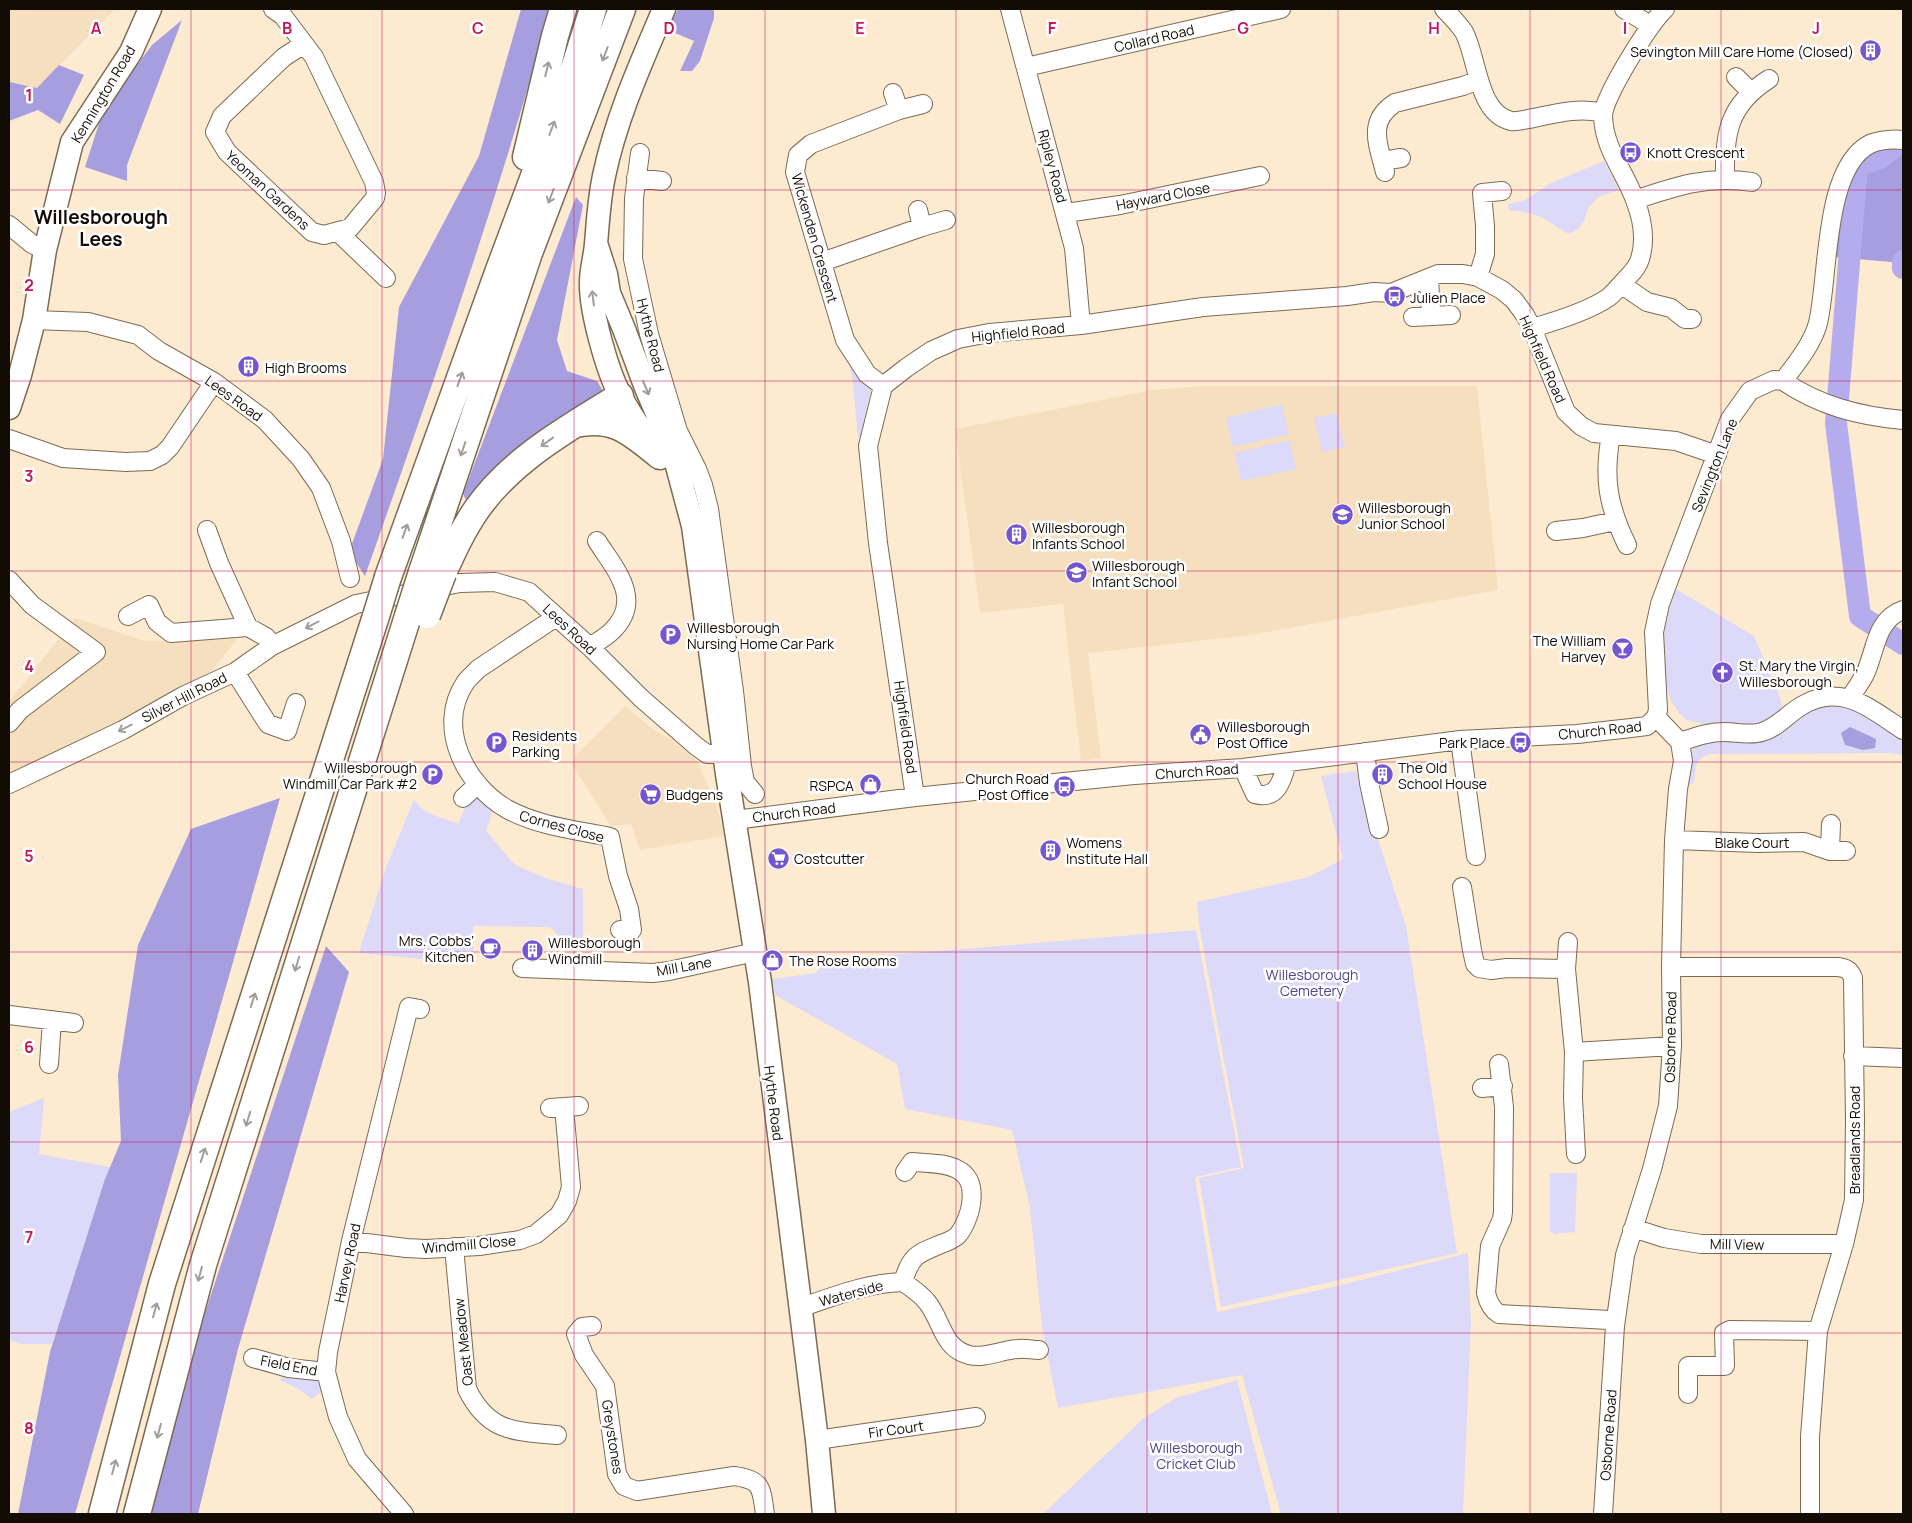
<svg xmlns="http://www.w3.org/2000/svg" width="1912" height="1523" font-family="Manrope,sans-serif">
  <rect width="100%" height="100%" fill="#fdebd1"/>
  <path fill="#f5dfbf" d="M9 9H115L37 88 9 82Z
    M1204 386H1477L1498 590 1251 635 1088 653 1101 758 1081 761 1063 604 980 613 955 429 1152 390Z
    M75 618 145 641 237 639 213 670 135 718 9 777V702Z
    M625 706 654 730 672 740 698 762 717 807 724 836 640 850 631 824 611 826 571 763 580 751Z"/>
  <path fill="#dcd9f9" d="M1604 161 1619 190 1598 197 1589 207 1584 221 1578 229 1569 234C1560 230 1554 224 1545 219 1533 213 1522 211 1509 210L1508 204 1525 200 1551 183Z
    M853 366 869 385 871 390 860 437 858 438 853 384 850 367Z
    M1282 404 1289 434 1233 447 1226 418Z
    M1337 413 1345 447 1322 452 1314 418Z
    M1290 440 1296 469 1241 481 1234 453Z
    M1676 589 1754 636 1777 690 1783 708 1775 720 1761 729 1704 724 1687 720 1680 714 1672 703 1664 680 1662 630Z
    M1827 706 1852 709 1903 739V755L1890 753 1711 754C1693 759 1697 767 1693 784L1686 783 1693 749 1704 744 1794 719 1814 709Z
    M1356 771 1406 926 1457 1253 1221 1307 1199 1178 1244 1168 1200 930 1197 902 1309 877 1343 859 1321 776Z
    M475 798 493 811 486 831 515 865 548 879 583 889V941L561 938 550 927 473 926V964L359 953 385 870 414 800 426 812 458 824 465 808Z
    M1196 930 1241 1167 1195 1177 1217 1312 1333 1287 1468 1253 1471 1322 1463 1514H1281L1242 1375 1058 1408 1042 1327 1030 1208 1012 1130 905 1109 897 1064 775 995 772 979 816 973 825 960Z
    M44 1098 39 1154 110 1167 52 1344H21L9 1340V1112Z
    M1550 1173H1577L1575 1232 1555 1234 1550 1231Z
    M283 1372 318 1377 322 1391 312 1399 298 1389 280 1380Z
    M1237 1380 1272 1514H1043L1144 1418 1176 1398Z"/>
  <path fill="#a79edf" d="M521 9H550C498 201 431 388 365 576L349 552 383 459 399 307 479 156Z
    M678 9H714V18L700 61 692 71H680L694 41 668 30Z
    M182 20 127 165V181L85 167 103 111 152 45Z
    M59 65 84 75 60 124 38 110 9 121V82L37 88Z
    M1903 146V263L1833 257 1849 190 1872 147Z
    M576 197 583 205 557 340 567 371 597 381 603 391 555 420 506 466 469 506 463 494Z
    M1850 727 1876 739 1875 748 1863 750 1845 745 1841 733Z
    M280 798 75 1514H18L50 1352 105 1179 121 1141 118 1075 138 945 191 829Z
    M326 946 349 972 238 1349 198 1514H150L200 1328Z"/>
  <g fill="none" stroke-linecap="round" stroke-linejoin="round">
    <path stroke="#b5acee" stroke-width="22" d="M1903 141 1878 159 1857 165 1836 423 1860 616 1903 644
      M1903 261V268"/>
    <defs>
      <path id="minor" d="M273 9 283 16 314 57 374 182 376 193 375 198 350 228 324 235 312 232 227 152 215 132 222 116 284 57 304 44
        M1010 9 1074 248 1081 325
        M1444 9C1451 16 1458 23 1464 32 1478 58 1477 113 1511 121 1518 122 1527 119 1534 118 1557 113 1580 107 1603 113
        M1624 9 1650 25
        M1026 67 1281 9
        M1736 77 1751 92
        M893 93 899 110
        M640 153 634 198 633 259 649 334 678 431 697 469 703 485 709 509 734 691 742 766 745 782 755 794
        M1382 161 1401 158
        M1385 172C1378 144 1367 121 1395 103L1463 86 1479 80
        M636 178 662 181
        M1725 179C1724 134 1728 105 1769 79
        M1635 200C1676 186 1709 175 1752 182
        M918 210 922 227
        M1066 213 1120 205 1260 176
        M9 225 32 244 45 250
        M338 232 386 278
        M822 262 922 227 946 220
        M1478 277 1485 254V226L1482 193 1502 191
        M1429 278 1431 316
        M1619 287 1628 289 1647 302 1671 308 1685 319H1692
        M1413 317 1451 315
        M34 320 88 322 138 335 159 351 214 382 265 420 301 459 321 488 341 541 350 578
        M1532 328C1553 322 1591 310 1609 297 1616 291 1621 284 1627 278 1632 273 1638 266 1640 259 1646 240 1642 218 1635 200 1624 170 1604 149 1603 116 1603 97 1650 23 1665 9
        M1783 381C1796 364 1813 343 1818 323 1829 278 1823 168 1870 144 1879 140 1893 139 1903 140
        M1783 381C1820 406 1859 416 1903 420
        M883 386 867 374 845 340 795 172 798 155 811 144 899 110 923 104
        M1611 435C1603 478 1608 506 1627 545
        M9 439 63 458 126 462 150 461 162 455 170 447 214 382
        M207 530 219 563 248 627
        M1556 531 1583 528 1615 521
        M9 580 32 605 96 652 20 710 9 723
        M128 616 149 605 157 622 171 633 248 627 266 637 272 646
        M556 617 478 669C474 674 468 678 465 683 436 727 465 785 507 809 538 826 576 830 610 837L618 876 629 909 632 930H620
        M590 647C597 642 606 637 612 631 644 600 615 569 597 541
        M235 672 268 724 287 731 296 703
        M1850 698C1855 690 1861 682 1865 674 1876 651 1875 620 1903 610
        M1656 717 1658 710 1654 632 1660 604 1673 569 1730 419 1750 391 1774 380 1783 381
        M1656 717 1680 742C1695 737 1707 732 1724 732 1737 732 1749 736 1762 732 1779 727 1788 713 1803 705 1842 682 1872 710 1903 730
        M1460 740 1476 856
        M1365 752 1369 783 1379 829
        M1243 768 1255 794C1277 800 1282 781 1287 763
        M9 784 123 730 183 696 235 672 272 646 356 604 460 583 495 582 529 592 590 647 641 698 696 746 707 754H724
        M915 797 878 543 868 446 883 386 906 368 931 351 958 339 989 333 1081 325 1203 307 1347 296 1374 292 1391 293 1438 274H1463L1478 277 1502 290 1514 300 1525 315 1532 328 1566 412 1581 426 1594 433 1676 441 1717 455
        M463 798 478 784
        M735 820 915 797 1134 775 1243 768 1460 740 1577 734 1631 728 1647 726 1656 717
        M1674 840 1758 843 1804 842 1830 851H1846
        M1830 851 1831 824
        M1462 887 1472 950 1475 964 1479 968 1491 970 1507 968 1566 969
        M1568 942 1566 969 1574 1052 1573 1098 1576 1154
        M1671 967H1838C1846 968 1850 970 1853 978L1855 1120 1854 1200 1844 1244 1818 1331 1810 1437V1514
        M522 968 653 973 669 971 755 952
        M9 1015 74 1023
        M1574 1052 1672 1046
        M1853 1056 1903 1058
        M49 1064 52 1020
        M1499 1064 1504 1107 1503 1212 1502 1219 1490 1246 1486 1293C1488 1302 1491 1309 1499 1314L1609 1320 1615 1326
        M1482 1088 1503 1086
        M550 1108 579 1106
        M1632 1230H1639L1664 1238 1701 1244H1844
        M351 1241 406 1248 426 1249 479 1246 520 1240 536 1234 559 1215 567 1201 571 1187 564 1107
        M454 1247 467 1389C488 1432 513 1431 557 1435
        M903 1282C911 1255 917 1254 941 1244 947 1242 953 1240 958 1235 964 1228 970 1213 971 1204 977 1163 943 1164 912 1162L905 1172
        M800 1308C834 1296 867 1283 903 1282 912 1288 921 1294 927 1302 942 1320 942 1348 969 1355 986 1359 1003 1349 1019 1349 1026 1348 1032 1350 1039 1350
        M592 1326 582 1327 576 1334 584 1355 605 1386 617 1474 624 1486 637 1491 734 1476C763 1480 761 1488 765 1514
        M253 1358 289 1368 326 1372
        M1688 1394V1366H1725L1724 1333 1730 1330 1818 1331
        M817 1440 976 1417
        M404 1514 357 1459 338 1417 326 1372 328 1352 351 1241 409 1007 420 1009
        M1603 1514 1615 1326 1625 1255 1652 1169 1668 1106 1672 1046 1671 967 1674 840 1678 789 1683 761 1680 742"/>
      <path id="major" d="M596 243 606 274 609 293 624 329 646 388 673 451 693 526 727 774 760 982 817 1440 824 1514
        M9 408 20 375 34 320 45 250 72 142 131 52 150 9
        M653 446C641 430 629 413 620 395 607 370 590 310 591 282 591 269 595 257 596 244 598 221 599 199 604 176 616 118 641 63 664 9"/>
      <path id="highway" d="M526 157 555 36 563 9
        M575 424C615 416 630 432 660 456
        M422 572 529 253 622 9
        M443 573C453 551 463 529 477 509 513 458 569 428 620 396
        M388 577 499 270 574 69 593 9
        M102 1514 162 1284 376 616
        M137 1514 203 1265 408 616"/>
    </defs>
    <use href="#minor" stroke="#7b6b54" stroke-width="20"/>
    <use href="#major" stroke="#7b6b54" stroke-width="25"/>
    <use href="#highway" stroke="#7b6b54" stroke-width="29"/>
    <use href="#minor" stroke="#fff" stroke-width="18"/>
    <use href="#major" stroke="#fff" stroke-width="22"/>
    <use href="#highway" stroke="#fff" stroke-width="26"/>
    <defs>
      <path id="highway-bridge" d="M427 615 443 573
        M376 616 388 577
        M408 616 422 572"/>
    </defs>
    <use href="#highway-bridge" stroke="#7b6b54" stroke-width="29" stroke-linecap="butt"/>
    <use href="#highway-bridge" stroke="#fff" stroke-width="26"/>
  </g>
  <defs><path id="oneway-shaft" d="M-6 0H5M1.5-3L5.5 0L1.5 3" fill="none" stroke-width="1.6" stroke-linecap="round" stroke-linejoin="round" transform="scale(1.25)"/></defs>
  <g stroke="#a09e9b">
    <use href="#oneway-shaft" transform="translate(605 54) rotate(111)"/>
    <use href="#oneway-shaft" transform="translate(547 69) rotate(-76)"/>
    <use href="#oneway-shaft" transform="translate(552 128) rotate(-69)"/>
    <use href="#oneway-shaft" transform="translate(551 196) rotate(111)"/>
    <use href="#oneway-shaft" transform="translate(593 298) rotate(-97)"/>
    <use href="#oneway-shaft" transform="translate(460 379) rotate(-70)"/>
    <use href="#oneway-shaft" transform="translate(646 388) rotate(67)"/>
    <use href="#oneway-shaft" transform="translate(547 442) rotate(144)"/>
    <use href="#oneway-shaft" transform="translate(463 449) rotate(109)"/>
    <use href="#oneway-shaft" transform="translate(405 531) rotate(-70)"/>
    <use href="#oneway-shaft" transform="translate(312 625) rotate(152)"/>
    <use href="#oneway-shaft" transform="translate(125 728) rotate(153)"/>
    <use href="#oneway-shaft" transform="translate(297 964) rotate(107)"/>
    <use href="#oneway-shaft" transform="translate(253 1000) rotate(-72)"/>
    <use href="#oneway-shaft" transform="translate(248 1119) rotate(107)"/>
    <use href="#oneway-shaft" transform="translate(203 1155) rotate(-72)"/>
    <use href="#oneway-shaft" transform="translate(200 1274) rotate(105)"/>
    <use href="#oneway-shaft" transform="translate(155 1310) rotate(-75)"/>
    <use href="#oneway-shaft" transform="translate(159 1431) rotate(105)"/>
    <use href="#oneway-shaft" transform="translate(114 1467) rotate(-75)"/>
  </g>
  <path fill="none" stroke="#c2185b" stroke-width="1" stroke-opacity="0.55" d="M191 9V1514M382 9V1514M574 9V1514M765 9V1514M956 9V1514M1147 9V1514M1338 9V1514M1530 9V1514M1721 9V1514M9 190H1903M9 381H1903M9 571H1903M9 762H1903M9 952H1903M9 1142H1903M9 1333H1903"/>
  <defs>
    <symbol id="building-disc" viewBox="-11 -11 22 22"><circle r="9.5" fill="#7456d0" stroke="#fff"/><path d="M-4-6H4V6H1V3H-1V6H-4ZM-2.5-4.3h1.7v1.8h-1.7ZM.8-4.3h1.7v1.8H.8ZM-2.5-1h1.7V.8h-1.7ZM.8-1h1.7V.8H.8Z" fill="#fff"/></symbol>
    <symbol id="bus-disc" viewBox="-11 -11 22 22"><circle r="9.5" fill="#7456d0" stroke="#fff"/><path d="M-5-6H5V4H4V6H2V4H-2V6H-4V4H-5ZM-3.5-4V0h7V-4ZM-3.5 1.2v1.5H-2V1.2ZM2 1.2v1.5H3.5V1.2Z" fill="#fff"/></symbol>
    <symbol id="school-disc" viewBox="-11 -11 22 22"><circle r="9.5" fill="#7456d0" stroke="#fff"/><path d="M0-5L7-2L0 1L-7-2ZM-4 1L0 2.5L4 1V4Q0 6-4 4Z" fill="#fff"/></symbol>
    <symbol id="parking-disc" viewBox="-11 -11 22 22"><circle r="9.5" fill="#7456d0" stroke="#fff"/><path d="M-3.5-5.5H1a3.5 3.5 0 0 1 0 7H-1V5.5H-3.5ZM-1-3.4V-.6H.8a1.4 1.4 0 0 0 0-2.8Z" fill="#fff"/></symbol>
    <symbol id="bar-disc" viewBox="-11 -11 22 22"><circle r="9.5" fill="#7456d0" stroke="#fff"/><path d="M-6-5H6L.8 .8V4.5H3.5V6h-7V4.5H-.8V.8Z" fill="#fff"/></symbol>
    <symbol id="church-disc" viewBox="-11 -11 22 22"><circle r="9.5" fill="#7456d0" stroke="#fff"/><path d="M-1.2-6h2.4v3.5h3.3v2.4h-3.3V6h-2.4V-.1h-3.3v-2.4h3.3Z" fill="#fff"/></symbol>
    <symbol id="civic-disc" viewBox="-11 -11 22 22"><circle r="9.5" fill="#7456d0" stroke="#fff"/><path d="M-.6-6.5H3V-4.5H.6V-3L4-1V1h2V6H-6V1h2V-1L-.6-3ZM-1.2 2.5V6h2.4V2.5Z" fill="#fff"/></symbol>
    <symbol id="shop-disc" viewBox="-11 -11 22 22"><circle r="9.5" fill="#7456d0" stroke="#fff"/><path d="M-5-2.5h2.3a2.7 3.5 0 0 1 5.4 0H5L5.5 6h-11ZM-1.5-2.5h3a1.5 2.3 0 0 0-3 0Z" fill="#fff"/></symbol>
    <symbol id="supermarket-disc" viewBox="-11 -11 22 22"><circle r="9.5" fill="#7456d0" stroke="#fff"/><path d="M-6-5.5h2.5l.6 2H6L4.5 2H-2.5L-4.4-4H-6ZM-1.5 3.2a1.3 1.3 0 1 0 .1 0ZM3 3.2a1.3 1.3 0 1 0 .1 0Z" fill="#fff"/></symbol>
    <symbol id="cafe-disc" viewBox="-11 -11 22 22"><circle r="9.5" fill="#7456d0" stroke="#fff"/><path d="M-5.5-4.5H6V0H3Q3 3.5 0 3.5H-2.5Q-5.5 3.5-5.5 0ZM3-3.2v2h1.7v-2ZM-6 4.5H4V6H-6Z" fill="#fff"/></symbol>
  </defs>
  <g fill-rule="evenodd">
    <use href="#building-disc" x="1858" y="38" width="25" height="25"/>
    <use href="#bus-disc" x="1618" y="140" width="25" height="25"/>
    <use href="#bus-disc" x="1382" y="284" width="25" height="25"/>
    <use href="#building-disc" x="236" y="354" width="25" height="25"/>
    <use href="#school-disc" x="1330" y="502" width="25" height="25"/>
    <use href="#building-disc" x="1004" y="522" width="25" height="25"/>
    <use href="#school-disc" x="1064" y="560" width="25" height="25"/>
    <use href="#parking-disc" x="658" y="622" width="25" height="25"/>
    <use href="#bar-disc" x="1610" y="636" width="25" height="25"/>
    <use href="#church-disc" x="1710" y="660" width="25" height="25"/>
    <use href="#civic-disc" x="1188" y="722" width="25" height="25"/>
    <use href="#bus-disc" x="1508" y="730" width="25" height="25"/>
    <use href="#parking-disc" x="484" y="730" width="25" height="25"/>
    <use href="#parking-disc" x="420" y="762" width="25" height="25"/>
    <use href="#building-disc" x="1370" y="762" width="25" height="25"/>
    <use href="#shop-disc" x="858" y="772" width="25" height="25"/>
    <use href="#bus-disc" x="1052" y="774" width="25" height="25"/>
    <use href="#supermarket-disc" x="638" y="782" width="25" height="25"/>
    <use href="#building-disc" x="1038" y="838" width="25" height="25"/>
    <use href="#supermarket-disc" x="766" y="846" width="25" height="25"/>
    <use href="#cafe-disc" x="478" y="936" width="25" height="25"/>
    <use href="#building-disc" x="520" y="938" width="25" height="25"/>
    <use href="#shop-disc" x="760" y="948" width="25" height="25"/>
  </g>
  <g text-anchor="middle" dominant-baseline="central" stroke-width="5" stroke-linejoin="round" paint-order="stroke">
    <g font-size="14" fill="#120c04" stroke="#fff">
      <text transform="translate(1154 38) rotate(-13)">Collard Road</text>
      <text transform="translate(103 94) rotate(-59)">Kennington Road</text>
      <text transform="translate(1053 166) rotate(75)">Ripley Road</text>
      <text transform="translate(268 190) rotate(43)">Yeoman Gardens</text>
      <text transform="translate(1163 196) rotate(-11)">Hayward Close</text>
      <text transform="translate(815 238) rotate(74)">Wickenden Crescent</text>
      <text transform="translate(1018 332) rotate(-6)">Highfield Road</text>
      <text transform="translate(651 335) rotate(76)">Hythe Road</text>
      <text transform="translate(1543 359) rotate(66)">Highfield Road</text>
      <text transform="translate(234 398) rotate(36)">Lees Road</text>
      <text transform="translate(1714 465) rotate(-68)">Sevington Lane</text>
      <text transform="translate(570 629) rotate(43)">Lees Road</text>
      <text transform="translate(184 697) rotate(-27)">Silver Hill Road</text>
      <text transform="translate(906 727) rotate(82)">Highfield Road</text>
      <text transform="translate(1600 730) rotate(-6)">Church Road</text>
      <text transform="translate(1197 771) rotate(-4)">Church Road</text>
      <text transform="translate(794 812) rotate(-7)">Church Road</text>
      <text transform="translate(562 826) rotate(15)">Cornes Close</text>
      <text x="1752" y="842">Blake Court</text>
      <text transform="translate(684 966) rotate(-10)">Mill Lane</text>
      <text transform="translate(1670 1037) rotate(-89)">Osborne Road</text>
      <text transform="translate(774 1103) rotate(83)">Hythe Road</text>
      <text transform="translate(1854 1140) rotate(-90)">Breadlands Road</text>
      <text transform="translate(469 1244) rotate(-5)">Windmill Close</text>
      <text transform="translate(1737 1244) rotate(1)">Mill View</text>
      <text transform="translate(347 1263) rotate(-78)">Harvey Road</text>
      <text transform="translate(851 1293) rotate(-15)">Waterside</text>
      <text transform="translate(463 1342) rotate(-96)">Oast Meadow</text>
      <text transform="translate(289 1365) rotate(11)">Field End</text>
      <text transform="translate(896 1429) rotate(-8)">Fir Court</text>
      <text transform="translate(1608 1435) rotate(-86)">Osborne Road</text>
      <text transform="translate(613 1437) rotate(81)">Greystones</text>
    </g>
    <g font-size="14" fill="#120c04" stroke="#fff" text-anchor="start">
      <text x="1854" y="51" text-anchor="end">Sevington Mill Care Home (Closed)</text>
      <text x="1647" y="152">Knott Crescent</text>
      <text x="1410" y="297">Julien Place</text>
      <text x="265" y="367">High Brooms</text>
      <text x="1358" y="507">Willesborough<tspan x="1358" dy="16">Junior School</tspan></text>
      <text x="1032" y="527">Willesborough<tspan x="1032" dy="16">Infants School</tspan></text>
      <text x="1092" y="565">Willesborough<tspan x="1092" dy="16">Infant School</tspan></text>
      <text x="687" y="627">Willesborough<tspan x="687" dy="16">Nursing Home Car Park</tspan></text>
      <text x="1606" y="640" text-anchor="end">The William<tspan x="1606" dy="16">Harvey</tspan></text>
      <text x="1739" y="665">St. Mary the Virgin,<tspan x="1739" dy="16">Willesborough</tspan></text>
      <text x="1217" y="726">Willesborough<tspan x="1217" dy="16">Post Office</tspan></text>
      <text x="512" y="735">Residents<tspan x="512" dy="16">Parking</tspan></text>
      <text x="1505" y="742" text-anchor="end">Park Place</text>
      <text x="417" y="767" text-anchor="end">Willesborough<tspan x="417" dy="16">Windmill Car Park #2</tspan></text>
      <text x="1398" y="767">The Old<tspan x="1398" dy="16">School House</tspan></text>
      <text x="1049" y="778" text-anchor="end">Church Road<tspan x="1049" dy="16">Post Office</tspan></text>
      <text x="854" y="785" text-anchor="end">RSPCA</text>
      <text x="666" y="794">Budgens</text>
      <text x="1066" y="842">Womens<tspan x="1066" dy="16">Institute Hall</tspan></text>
      <text x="794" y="858">Costcutter</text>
      <text x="474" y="940" text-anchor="end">Mrs. Cobbs’<tspan x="474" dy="16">Kitchen</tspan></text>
      <text x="548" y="942">Willesborough<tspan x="548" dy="16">Windmill</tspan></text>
      <text x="789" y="960">The Rose Rooms</text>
    </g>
    <g font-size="14" fill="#534290" stroke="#fff">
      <text x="1312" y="974">Willesborough<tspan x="1312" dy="16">Cemetery</tspan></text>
      <text x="1196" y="1447">Willesborough<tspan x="1196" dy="16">Cricket Club</tspan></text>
    </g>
    <g font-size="19" font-weight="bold" fill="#120c04" stroke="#fff">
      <text x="101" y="217">Willesborough<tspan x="101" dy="22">Lees</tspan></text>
    </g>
  </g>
  <g font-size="16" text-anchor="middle" font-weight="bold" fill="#c2185b" stroke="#fff" stroke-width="5" stroke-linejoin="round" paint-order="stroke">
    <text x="96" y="34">A</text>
    <text x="287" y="34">B</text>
    <text x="478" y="34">C</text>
    <text x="669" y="34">D</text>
    <text x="860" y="34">E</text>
    <text x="1052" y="34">F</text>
    <text x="1243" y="34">G</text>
    <text x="1434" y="34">H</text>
    <text x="1625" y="34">I</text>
    <text x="1816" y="34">J</text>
    <text x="29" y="101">1</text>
    <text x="29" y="291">2</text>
    <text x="29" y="482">3</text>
    <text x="29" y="672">4</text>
    <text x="29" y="862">5</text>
    <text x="29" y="1053">6</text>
    <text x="29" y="1243">7</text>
    <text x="29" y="1434">8</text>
  </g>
  <rect width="1912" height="1523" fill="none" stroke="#120c04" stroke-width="20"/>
</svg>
